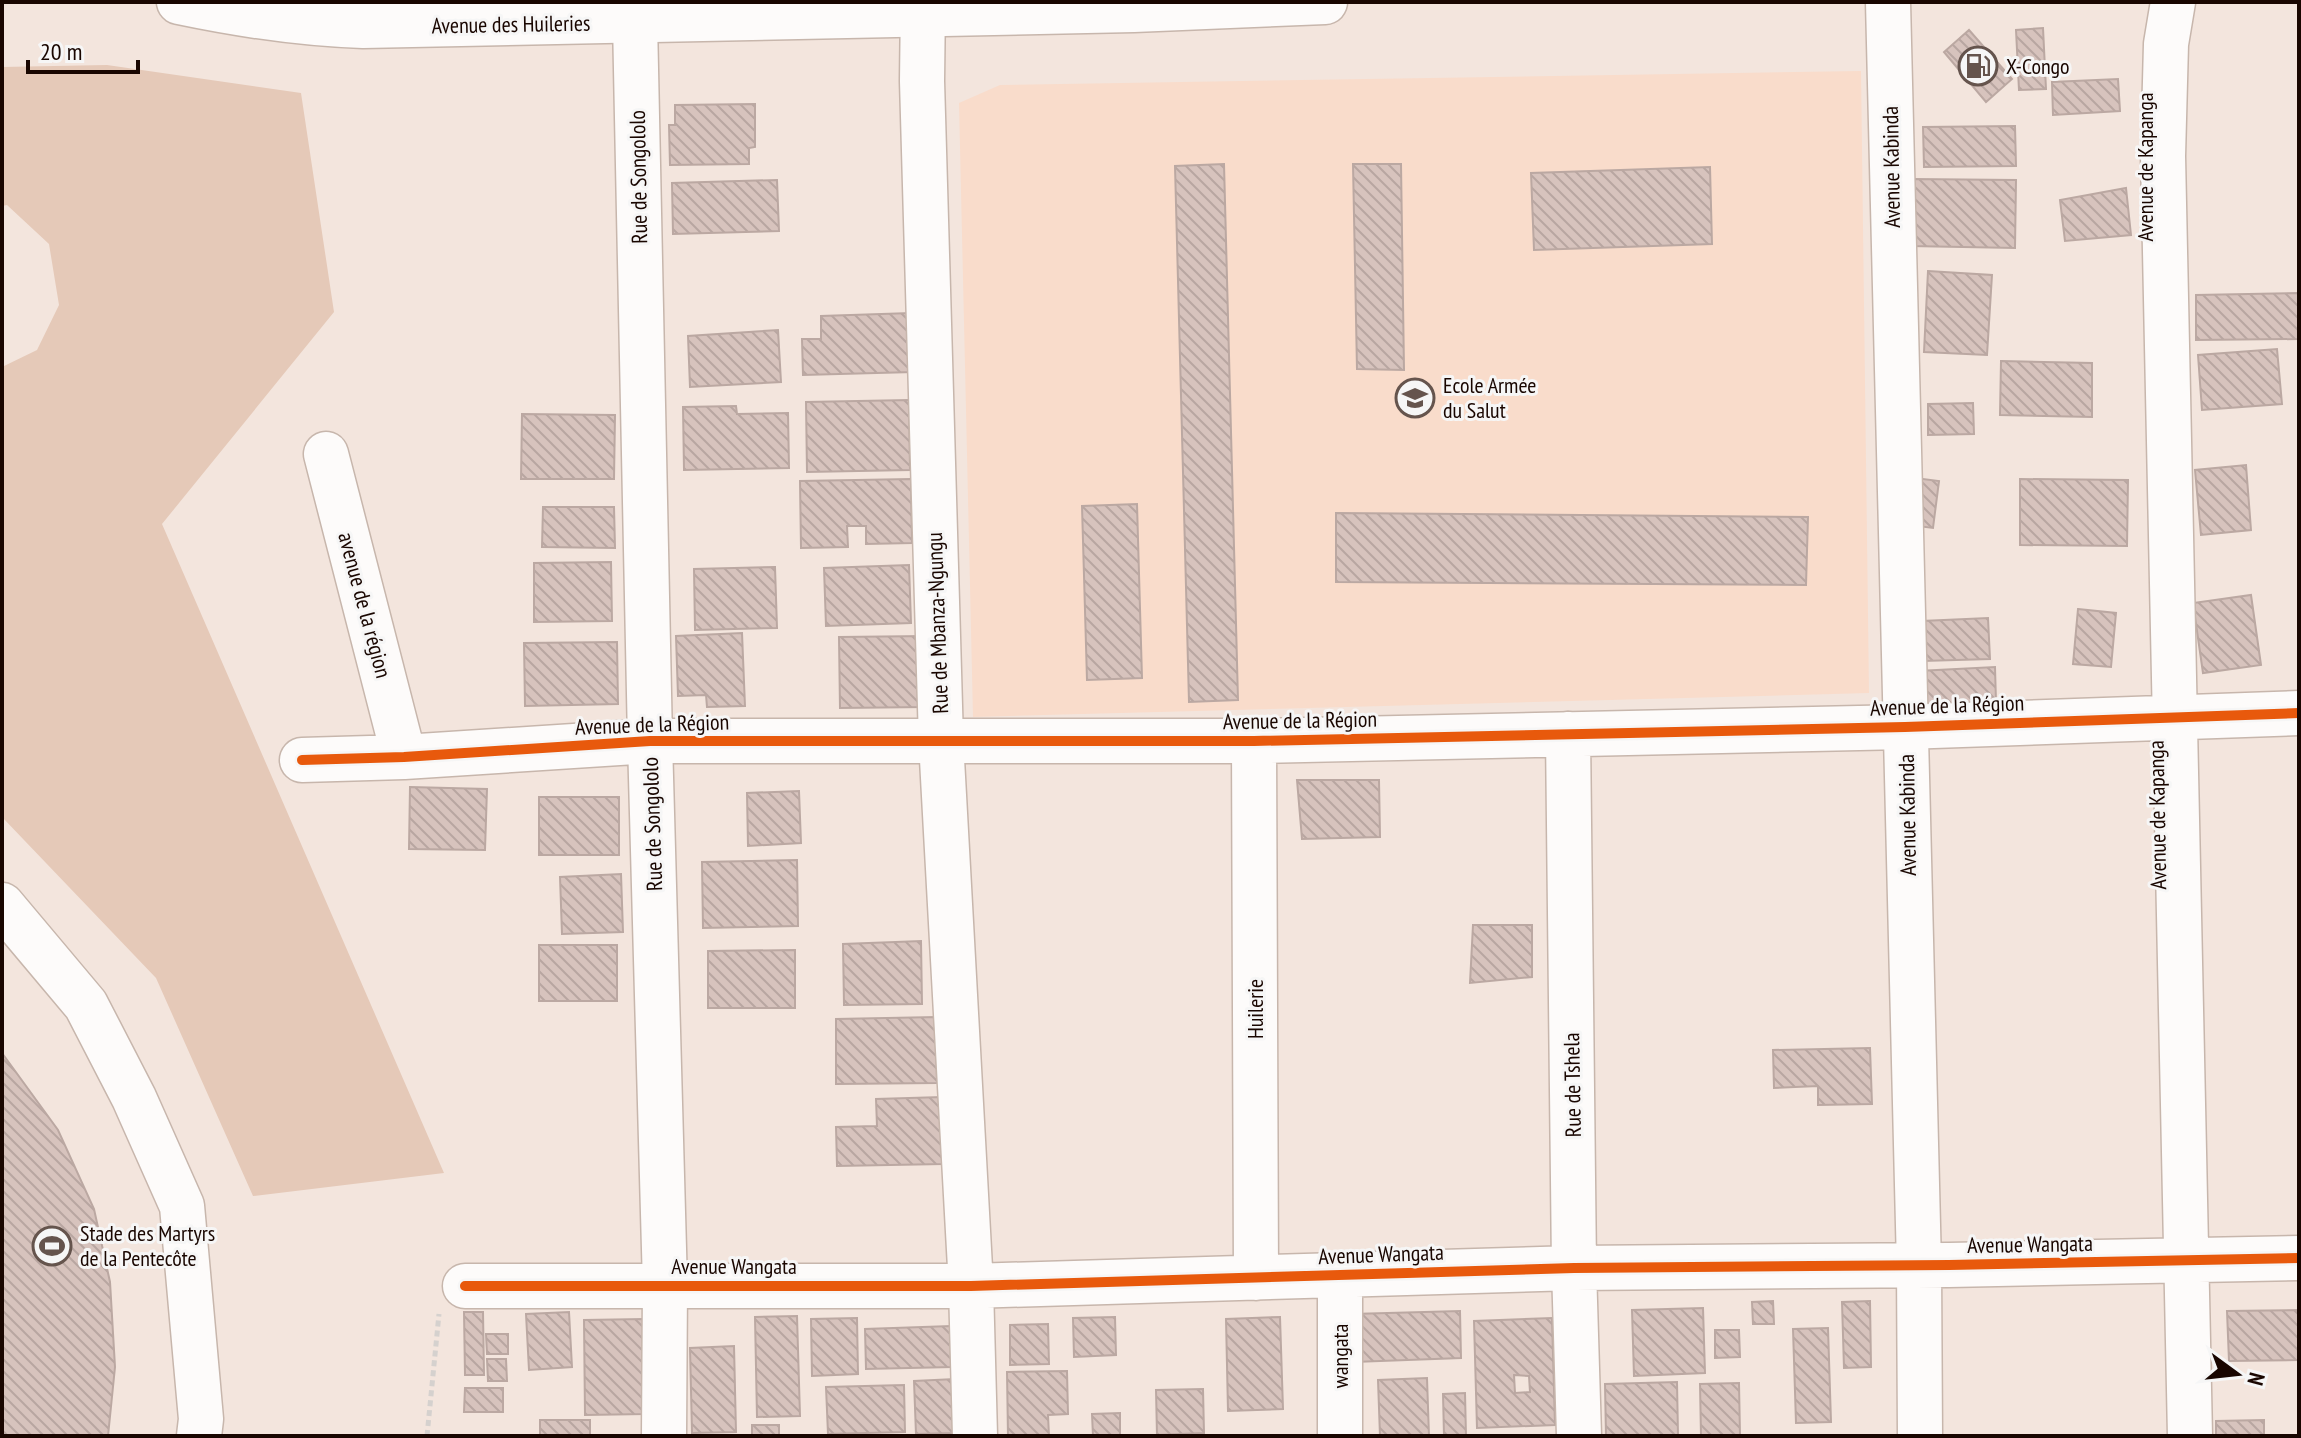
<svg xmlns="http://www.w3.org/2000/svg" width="2301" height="1438" font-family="'PT Sans Narrow',sans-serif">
  <defs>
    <pattern id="building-back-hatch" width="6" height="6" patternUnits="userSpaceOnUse" patternTransform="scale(2)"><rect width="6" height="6" fill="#d7c3bd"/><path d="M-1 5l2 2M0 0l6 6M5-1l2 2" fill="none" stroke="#b8a6a1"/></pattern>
  </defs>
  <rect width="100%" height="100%" fill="#f3e5dd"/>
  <path fill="#f9dccb" d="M1861 71 1869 693 973 717 959 103 1000 85Z"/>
  <path fill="#e5c9b8" d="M107 65 301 93 334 312 162 524 444 1173 253 1196 156 978 2 817V367L37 350 59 305 49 244 7 205 2 206V67Z"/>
  <path fill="url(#building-back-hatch)" stroke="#bba8a2" stroke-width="2" fill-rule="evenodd" d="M2043 28 2046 89 2019 90 2016 30Z
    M1969 30 2012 79 1986 102 1944 52Z
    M2118 79 2120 111 2053 115 2052 82Z
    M755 104V147L749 148V164L670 165 669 125H675V105Z
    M2015 126 2016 166 1924 167 1923 127Z
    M1224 164 1238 700 1189 702 1175 166Z
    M1353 164H1401L1404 370 1357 369Z
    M1710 167 1712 244 1534 250 1531 173Z
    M1912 179 2016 180 2015 248 1910 246Z
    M777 180 779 231 673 234 672 183Z
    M2126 188 2131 235 2065 241 2060 200Z
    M1928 271 1992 275 1987 355 1924 352Z
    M2299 293V339L2196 340V295Z
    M911 313 913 372 803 375 802 339H821V316Z
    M778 330 781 382 690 387 688 336Z
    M2277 349 2282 404 2202 410 2198 355Z
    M2001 361 2092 363V417L2000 415Z
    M909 400 910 470 807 472 806 402Z
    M1973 403 1974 434 1928 435V404Z
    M736 406 737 414 788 413 789 468 684 470 683 407Z
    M522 414 615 415 614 479H521Z
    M2246 465 2251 530 2201 535 2195 470Z
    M1915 478 1939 481 1933 528 1909 525Z
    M911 479 912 543 866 544V526H847L848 547 801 548 800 481Z
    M2020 479 2128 480 2127 546 2020 545Z
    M1137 504 1142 678 1087 680 1082 506Z
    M543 507H614L615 548 542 547Z
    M1336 513 1808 517 1806 585 1336 582Z
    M611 562 612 621 534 622V563Z
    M909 565 911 623 826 626 824 568Z
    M775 567 777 628 695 630 694 569Z
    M2251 595 2261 665 2203 673 2193 603Z
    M2078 609 2116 613 2111 667 2073 664Z
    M1988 618 1990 659 1923 661 1922 621Z
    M742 633 745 706 707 707 706 695 678 696 676 636Z
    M926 636V707L840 708 839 637Z
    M617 642 618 704 525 706 524 643Z
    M1995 667 1996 702 1920 706 1918 671Z
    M1297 780H1379L1380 837 1302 839Z
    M410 787 487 789 485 850 409 849Z
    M799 791 801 843 748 846 747 793Z
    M539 797H619V855H539Z
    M797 860 798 926 703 928 702 862Z
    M621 874 623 932 562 934 560 877Z
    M1473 925H1532V977L1470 983Z
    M921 941 922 1004 844 1005 843 944Z
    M539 945H617V1001H539Z
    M795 950V1008H708V951Z
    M936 1017 937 1083 836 1084V1019Z
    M1870 1048 1872 1104 1818 1105V1086L1774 1088 1773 1050Z
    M2 1053 58 1130 94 1209 110 1282 115 1367 108 1436H2Z
    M942 1097 943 1164 837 1166 836 1127 877 1126 876 1099Z
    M1773 1301 1774 1324H1753L1752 1302Z
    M1870 1301 1871 1367 1844 1368 1842 1302Z
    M1703 1308 1705 1373 1634 1376 1632 1310Z
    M2299 1310V1360L2229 1361 2227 1311Z
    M1460 1311 1461 1358 1354 1362 1352 1314Z
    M464 1312H483L484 1375H465Z
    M569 1312 572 1367 529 1370 526 1314Z
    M797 1316 800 1416 757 1417 755 1317Z
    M1115 1317 1116 1355 1074 1357 1073 1318Z
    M1280 1317 1283 1409 1228 1411 1226 1319Z
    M857 1318 858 1374 812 1376 811 1319Z
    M1552 1318 1555 1425 1477 1428 1474 1321ZM1514 1375 1529 1376 1530 1392 1515 1393Z
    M644 1319 645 1414 585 1415 584 1320Z
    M1048 1324 1049 1364 1010 1365V1325Z
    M951 1326 952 1367 866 1369 865 1329Z
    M1828 1328 1831 1422 1796 1423 1793 1329Z
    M1715 1330H1739L1740 1357 1715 1358Z
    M486 1334H508V1354H487Z
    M734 1346 736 1432 692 1433 690 1348Z
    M487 1359H506L507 1381H488Z
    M1067 1371 1068 1414 1048 1415 1049 1436H1008L1007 1372Z
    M1427 1378 1429 1436H1380L1378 1380Z
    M955 1379V1433L916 1434 914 1381Z
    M1677 1382 1678 1435 1606 1436 1605 1384Z
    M1739 1383 1740 1436H1701L1700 1384Z
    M904 1385 905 1432 828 1434 826 1387Z
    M465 1388H503V1412H464Z
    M1203 1389 1204 1433 1157 1435 1156 1390Z
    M1465 1393 1466 1436H1444L1443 1394Z
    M1120 1413V1436H1093L1092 1414Z
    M540 1420H590V1436H540Z
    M2264 1420V1436H2216V1421Z
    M752 1425H779V1436H752Z"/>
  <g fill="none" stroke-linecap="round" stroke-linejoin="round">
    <defs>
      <path id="minor" d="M923 2 922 81 941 741 971 1286 975 1436
        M1888 2 1919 1266 1920 1436
        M2173 2 2166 44 2163 156 2190 1436
        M635 21 650 741 665 1285 664 1436
        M326 454 404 757
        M1568 734 1574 1268 1579 1436
        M1254 741 1256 1278
        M302 760 404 757 650 741H1254L1905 727 2299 713
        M2 905 86 1005 134 1098 182 1206 201 1419 199 1436
        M1340 1275V1436
        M465 1286H971L1574 1268 1949 1265 2299 1258"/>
      <path id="major" d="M179 2C241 15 300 24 363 26L1134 10 1325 2"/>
    </defs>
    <use href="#minor" stroke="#c7b6ac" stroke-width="47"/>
    <use href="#major" stroke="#c7b6ac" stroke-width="47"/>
    <path stroke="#d5d1ce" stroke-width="5" stroke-dasharray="6 4" stroke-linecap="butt" d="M427 1436 439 1314"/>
    <use href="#minor" stroke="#fdfbfa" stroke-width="44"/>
    <use href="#major" stroke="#fdfbfa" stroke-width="44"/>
    <defs>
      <path id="cycleway" d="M302 760 404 757 650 741H1254L1905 727 2299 713
        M465 1286H971L1574 1268 1949 1265 2299 1258"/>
    </defs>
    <use href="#cycleway" stroke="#f6f6f6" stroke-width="15"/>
    <use href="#cycleway" stroke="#e8590c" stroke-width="10"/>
  </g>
  <defs>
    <symbol id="fuel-ring" viewBox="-11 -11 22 22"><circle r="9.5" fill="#f6f6f6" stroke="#65544d" stroke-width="1.5"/><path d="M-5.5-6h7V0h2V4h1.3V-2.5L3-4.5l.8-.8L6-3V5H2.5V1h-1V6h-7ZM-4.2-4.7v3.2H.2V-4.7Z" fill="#65544d"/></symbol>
    <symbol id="school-ring" viewBox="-11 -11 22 22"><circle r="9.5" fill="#f6f6f6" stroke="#65544d" stroke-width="1.5"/><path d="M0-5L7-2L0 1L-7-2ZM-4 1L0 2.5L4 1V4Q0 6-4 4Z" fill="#65544d"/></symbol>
    <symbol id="stadium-ring" viewBox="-11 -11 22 22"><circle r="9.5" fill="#f6f6f6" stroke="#65544d" stroke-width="1.5"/><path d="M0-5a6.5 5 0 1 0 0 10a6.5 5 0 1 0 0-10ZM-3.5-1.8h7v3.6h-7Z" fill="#65544d"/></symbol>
  </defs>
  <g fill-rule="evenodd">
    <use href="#fuel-ring" x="1956" y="44" width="44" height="44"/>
    <use href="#school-ring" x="1393" y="376" width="44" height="44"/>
    <use href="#stadium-ring" x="30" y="1224" width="44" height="44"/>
  </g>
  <g text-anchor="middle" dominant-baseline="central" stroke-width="6" stroke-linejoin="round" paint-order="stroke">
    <g font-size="22" fill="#190600" stroke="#f6f6f6">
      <text transform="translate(511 24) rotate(-1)">Avenue des Huileries</text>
      <text transform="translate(1891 167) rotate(-91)">Avenue Kabinda</text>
      <text transform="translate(2145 167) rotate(-90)">Avenue de Kapanga</text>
      <text transform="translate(638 177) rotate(-91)">Rue de Songololo</text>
      <text transform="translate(365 605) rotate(75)">avenue de la région</text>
      <text transform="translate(937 623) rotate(-92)">Rue de Mbanza-Ngungu</text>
      <text transform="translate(1947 705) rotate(-2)">Avenue de la Région</text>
      <text transform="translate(1300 720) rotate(-1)">Avenue de la Région</text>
      <text transform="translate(652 724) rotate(-2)">Avenue de la Région</text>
      <text transform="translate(1907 815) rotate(-91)">Avenue Kabinda</text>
      <text transform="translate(2157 815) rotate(-91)">Avenue de Kapanga</text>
      <text transform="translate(652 824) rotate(-92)">Rue de Songololo</text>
      <text transform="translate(1255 1009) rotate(-90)">Huilerie</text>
      <text transform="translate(1572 1085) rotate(-91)">Rue de Tshela</text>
      <text transform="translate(2030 1244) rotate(-1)">Avenue Wangata</text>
      <text transform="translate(1381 1254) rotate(-2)">Avenue Wangata</text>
      <text x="734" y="1266">Avenue Wangata</text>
      <text transform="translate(1340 1356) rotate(-90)">wangata</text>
    </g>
    <g font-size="22" fill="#190600" stroke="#f6f6f6" text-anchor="start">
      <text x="2006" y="66">X-Congo</text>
      <text x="1443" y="385">Ecole Armée<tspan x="1443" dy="25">du Salut</tspan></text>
      <text x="80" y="1233">Stade des Martyrs<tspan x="80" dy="25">de la Pentecôte</tspan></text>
    </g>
  </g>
  <rect width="2301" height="1438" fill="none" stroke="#190600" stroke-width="8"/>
  <g transform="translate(2237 1374) rotate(105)" stroke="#f6f6f6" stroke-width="6" paint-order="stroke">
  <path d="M0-6L14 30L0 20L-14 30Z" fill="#190600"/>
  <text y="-12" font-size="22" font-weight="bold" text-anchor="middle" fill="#190600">N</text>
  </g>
  <path d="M28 60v12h110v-12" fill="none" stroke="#190600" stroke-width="4"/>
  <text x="40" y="60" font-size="24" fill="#190600" stroke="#f6f6f6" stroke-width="6" paint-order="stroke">20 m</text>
</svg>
